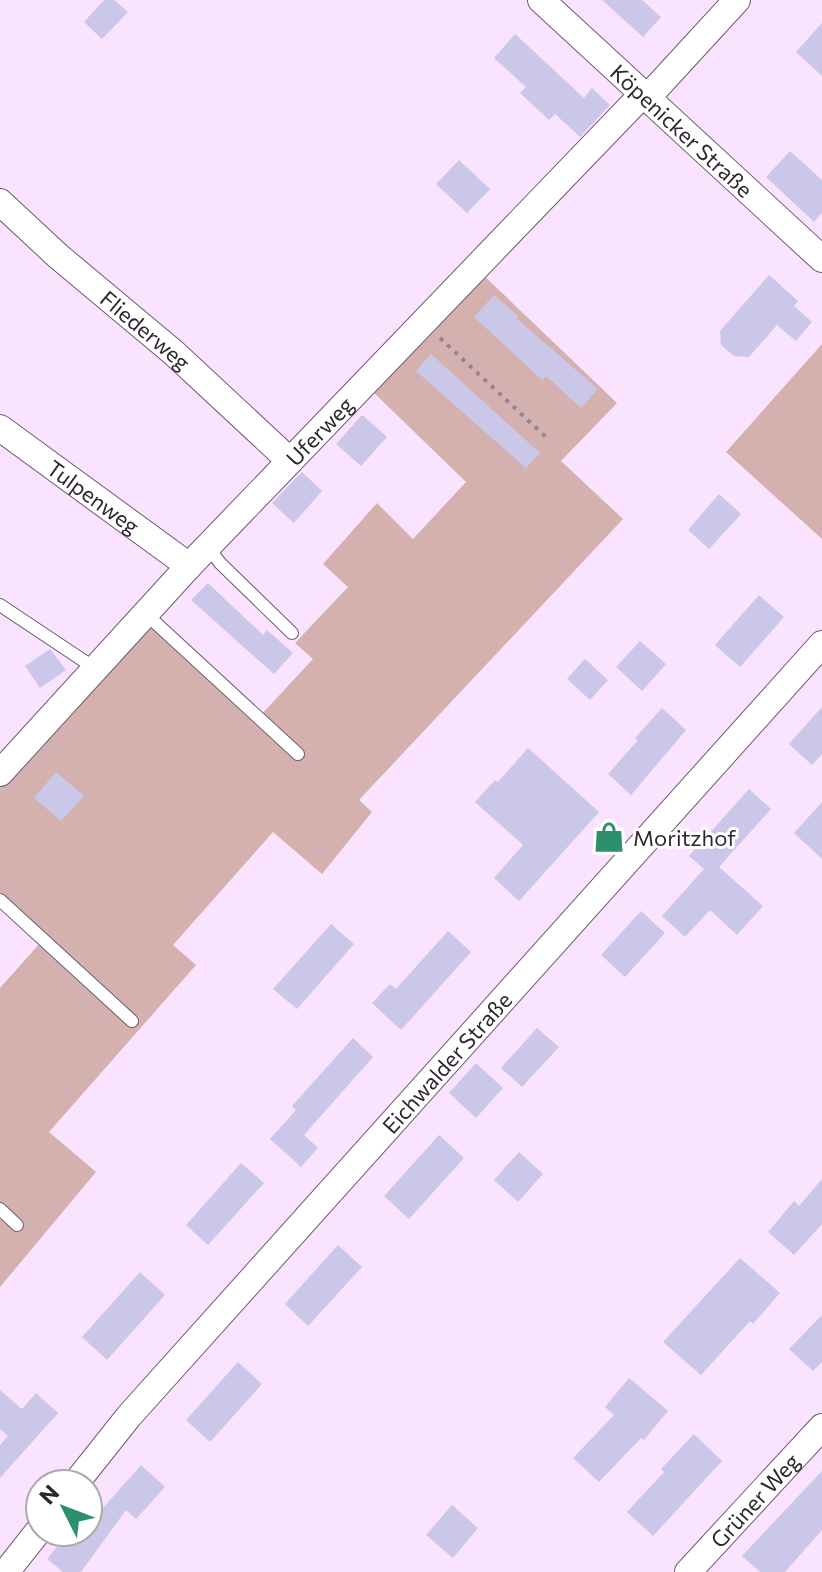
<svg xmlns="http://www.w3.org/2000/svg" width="822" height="1572" font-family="Commissioner,sans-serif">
  <rect width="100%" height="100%" fill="#f9e3fe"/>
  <path fill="#d4b1ae" d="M478 270 617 403 561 461 623 519 359 800 372 812 322 874 273 832 173 945 196 965 49 1132 96 1172 0 1287V988L41 942 43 931 0 892V785L150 619 260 716 313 659 295 643 348 587 323 564 377 503 413 539 466 482 367 386Z
    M822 344V539L726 452Z"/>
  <path fill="#cac7e9" d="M104 0H114L128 12 102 39 84 22Z
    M602 0H642L661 17 643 37Z
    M822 23V76L796 52Z
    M515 34 584 98 592 88 610 105 580 137 555 114 549 120 520 93 526 87 494 58Z
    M790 151 822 180V213L814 222 766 177Z
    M459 160 490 189 467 213 436 184Z
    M769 275 798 301 794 306 812 322 796 341 777 325 749 357 734 356 721 345 720 331Z
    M494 295 518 316 516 318 598 389 581 408 546 376 542 380 474 317Z
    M431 354 540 453 526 468 416 371Z
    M362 415 387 437 361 466 336 444Z
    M302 472 322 491 294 523 272 503Z
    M719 494 741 514 709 549 688 530Z
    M208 583 263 635 267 630 293 653 274 674 191 600Z
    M759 595 784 617 740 667 715 645Z
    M640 641 666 664 642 691 616 667Z
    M50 649 66 670 40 688 25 666Z
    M585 659 608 680 590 700 567 679Z
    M822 707V754L812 765 789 744Z
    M662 708 686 730 631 795 608 774 638 740 635 738Z
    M528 748 599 812 519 901 494 878 523 845 475 802 495 780 498 782Z
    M56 772 84 796 61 821 34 798Z
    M749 789 771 809 719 867 763 906 737 935 710 910 685 937 662 916 704 869 689 856Z
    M822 802V859L794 833Z
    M641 911 665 933 625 977 601 955Z
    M331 924 354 944 297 1009 273 989Z
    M448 931 471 952 401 1030 372 1003 390 984 396 989Z
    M537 1028 559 1047 522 1087 501 1068Z
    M353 1038 373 1057 304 1135 318 1148 301 1167 270 1139 296 1110 292 1106Z
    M476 1063 503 1088 476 1118 449 1093Z
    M439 1135 464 1158 409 1219 384 1196Z
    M519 1152 543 1174 518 1202 494 1180Z
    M241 1163 264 1183 208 1245 186 1225Z
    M822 1179V1224L794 1255 768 1232 794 1201 799 1206Z
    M338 1245 362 1267 308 1326 285 1304Z
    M740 1258 780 1293 753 1324 750 1321 701 1375 663 1342Z
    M140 1272 165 1295 107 1360 82 1337Z
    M822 1315V1362L813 1371 789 1349Z
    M238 1362 262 1384 210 1442 186 1420Z
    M629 1378 668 1411 644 1440 641 1438 599 1482 573 1458 614 1415 605 1407Z
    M0 1390 22 1409 36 1393 58 1413 0 1478V1445L8 1436 0 1429Z
    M694 1434 722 1461 653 1536 627 1512 664 1472 661 1469Z
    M141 1465 165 1487 136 1519 126 1510 81 1572H63L47 1559 69 1532H88V1496L103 1508Z
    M822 1471V1530L785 1572H760L742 1556Z
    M452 1505 478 1528 453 1558 426 1535Z"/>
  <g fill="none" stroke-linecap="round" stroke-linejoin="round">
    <defs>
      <path id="lane" d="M213 544 214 555 220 563 292 633
        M0 605 96 669
        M146 614 298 754
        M0 900 132 1021
        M0 1209 17 1225"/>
      <g id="street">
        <path id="s1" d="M541 0 822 259"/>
        <path d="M647 98 737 0"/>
        <path id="s2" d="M0 202 58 256 174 353 290 461"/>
        <path id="s3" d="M0 428 189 566"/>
        <path id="s4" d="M0 773 189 566 643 94"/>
        <path id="s5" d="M75 1484 129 1416 822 644"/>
        <path d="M6 1572 40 1529"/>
        <path id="s6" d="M688 1572 822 1427"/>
      </g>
    </defs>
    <use href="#lane" stroke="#6e5b72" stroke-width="14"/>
    <use href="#street" stroke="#6e5b72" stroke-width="28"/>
    <path stroke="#948497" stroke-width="4" stroke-dasharray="4 6" stroke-linecap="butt" d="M440 338 548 439"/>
    <use href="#lane" stroke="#fff" stroke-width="12"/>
    <use href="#street" stroke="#fff" stroke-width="26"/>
  </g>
  <defs>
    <symbol id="shop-bare" viewBox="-9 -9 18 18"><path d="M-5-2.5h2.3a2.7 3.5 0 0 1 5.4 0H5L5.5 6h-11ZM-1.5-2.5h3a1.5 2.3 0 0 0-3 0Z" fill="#2b906b" stroke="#fff" stroke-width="2.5" paint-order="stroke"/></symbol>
  </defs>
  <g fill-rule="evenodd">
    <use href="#shop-bare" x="587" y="815" width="44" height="44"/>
  </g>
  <g text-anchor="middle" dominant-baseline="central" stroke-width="6" stroke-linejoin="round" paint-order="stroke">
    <g font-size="22" fill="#2f2630" stroke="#fff">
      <text stroke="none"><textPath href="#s1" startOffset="192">Köpenicker Straße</textPath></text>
      <text stroke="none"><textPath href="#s2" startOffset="194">Fliederweg</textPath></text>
      <text stroke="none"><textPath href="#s4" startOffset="468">Uferweg</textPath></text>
      <text stroke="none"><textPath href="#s3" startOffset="116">Tulpenweg</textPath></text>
      <text stroke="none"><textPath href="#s5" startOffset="562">Eichwalder Straße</textPath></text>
      <text stroke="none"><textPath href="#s6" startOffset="98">Grüner Weg</textPath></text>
    </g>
    <g font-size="22" fill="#2f2630" stroke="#fff" text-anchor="start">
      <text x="633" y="837">Moritzhof</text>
    </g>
  </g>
  <g transform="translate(64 1508) rotate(312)"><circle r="38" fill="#ffffff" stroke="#aca8ac" stroke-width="2"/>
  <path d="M0-6L14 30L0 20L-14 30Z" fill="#2b906b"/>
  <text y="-12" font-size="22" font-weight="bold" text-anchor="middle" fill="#2f2630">N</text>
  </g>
</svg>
